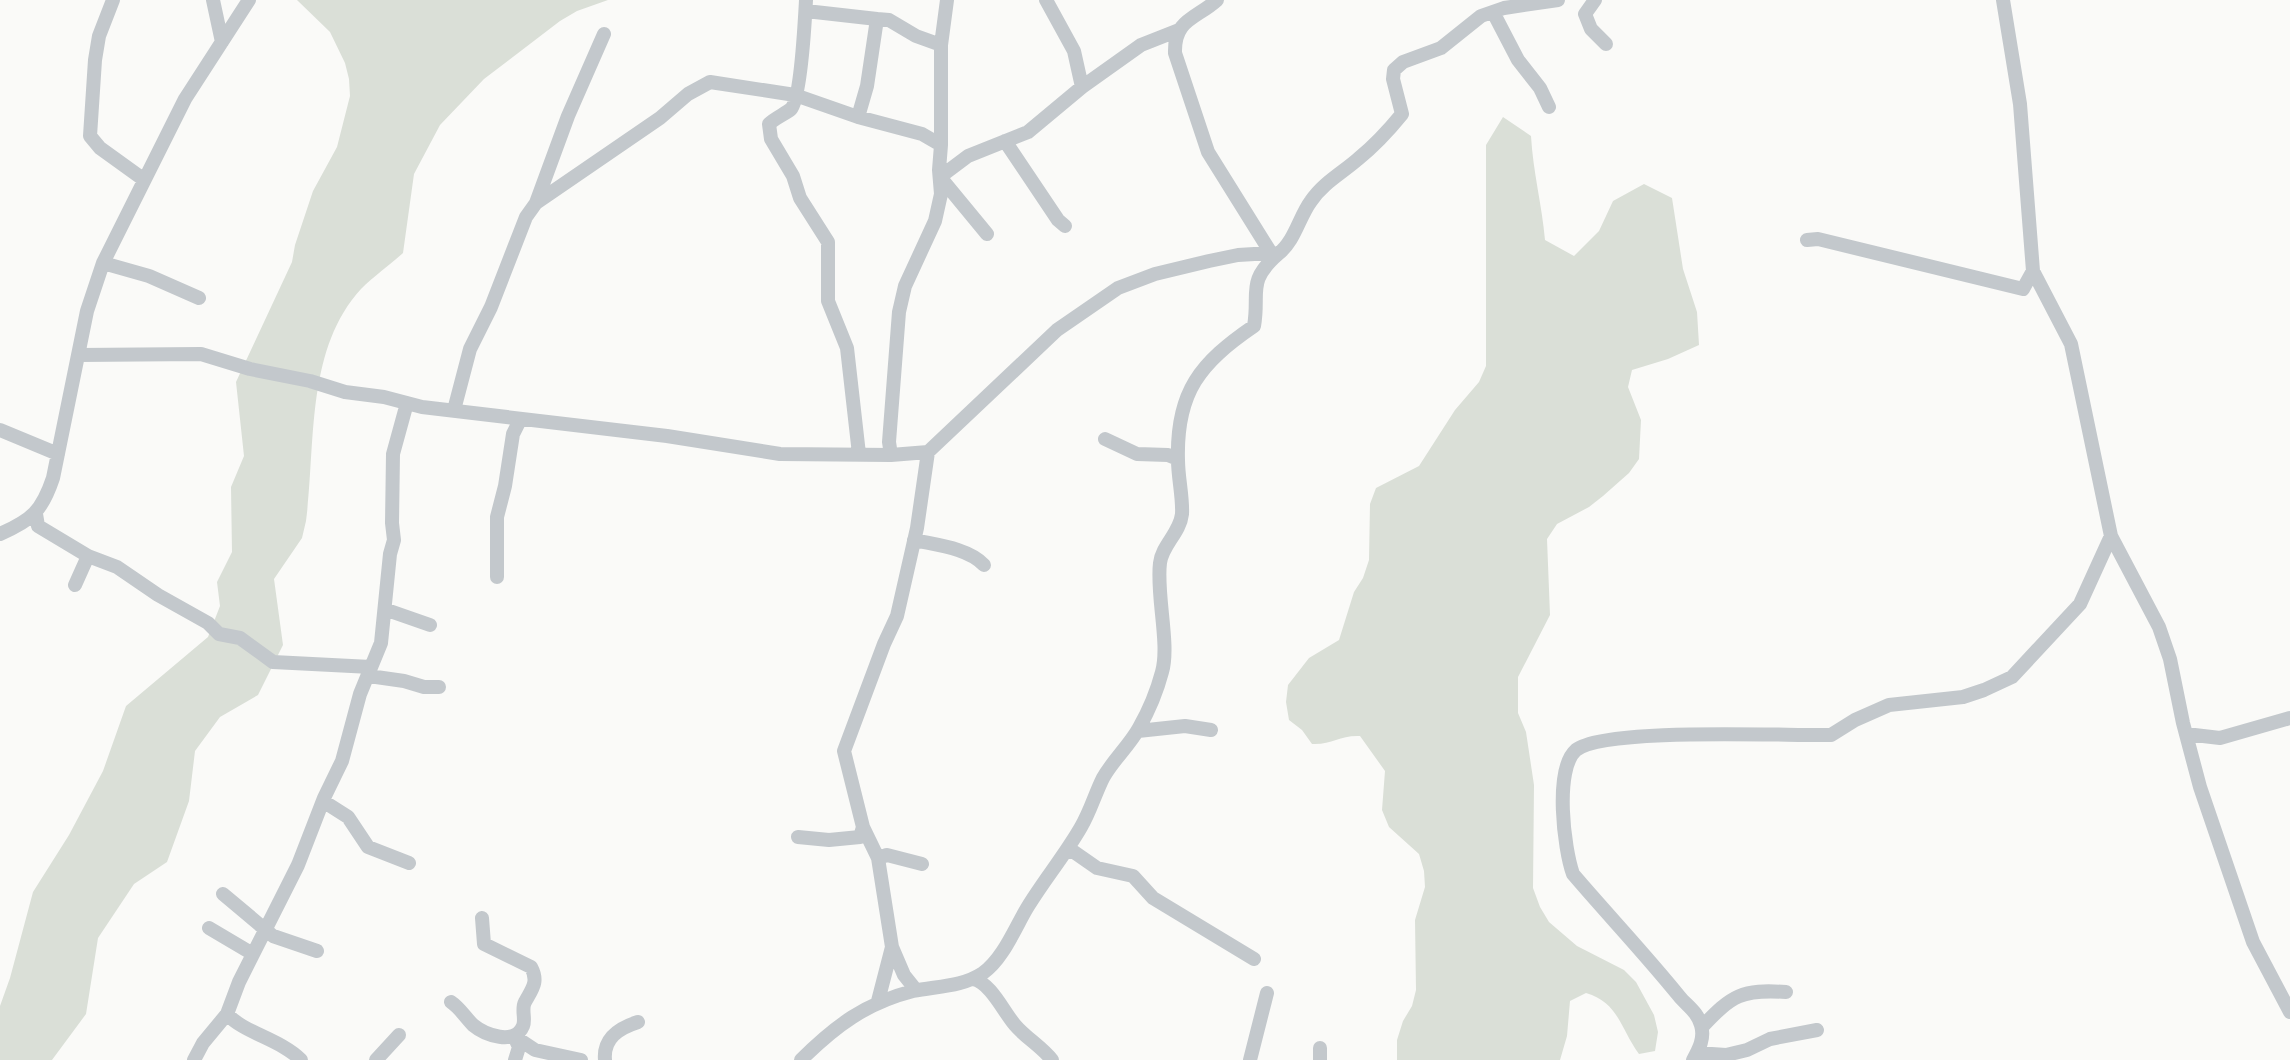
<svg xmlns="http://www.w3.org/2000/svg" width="2290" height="1060" font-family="'Work Sans',sans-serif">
  <rect width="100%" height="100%" fill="#fafaf8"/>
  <path fill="#dadfd7" d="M297 0H608L577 11 560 21 484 79 440 125 414 174 403 253C390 265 374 276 361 289 305 350 316 445 306 521L302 538 274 579 283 645 258 695 220 717 195 751 189 801 167 862 134 884 98 938 86 1014 52 1060H0V1006L10 978 33 892 69 835 103 771 126 706 208 637 220 606 217 582 232 552 231 487 244 456 236 382 292 262 295 245 313 191 337 147 350 96 349 79 345 63 330 32Z
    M1503 117 1531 136C1533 172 1542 205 1545 240L1574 256 1599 231 1613 201 1644 184 1672 198 1683 269 1697 312 1699 345 1668 359 1632 370 1628 387 1641 420 1639 459 1629 473 1603 496 1589 507 1557 524 1547 539 1550 615 1518 677V713L1526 732 1534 785 1533 888 1540 907 1549 922 1577 946 1624 970 1636 982 1654 1015 1658 1032 1655 1051 1639 1054C1620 1028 1619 1003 1586 993L1570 1001 1567 1036 1560 1060H1397V1040L1403 1021 1412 1006 1416 990 1415 920 1425 887 1424 871 1419 854 1389 827 1382 810 1385 771 1360 736C1340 735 1332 745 1312 744L1302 730 1289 720 1286 702 1288 685 1309 658 1339 640 1354 592 1363 578 1369 560 1370 504 1376 488 1419 466 1455 410 1479 382 1486 366V145Z"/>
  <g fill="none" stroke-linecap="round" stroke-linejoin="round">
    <path stroke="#c3c8cc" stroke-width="14" d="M113 0 99 36 95 60 90 136 100 148 143 179
      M213 0 222 42
      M806 0C805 18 801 98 791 109 785 114 775 118 769 124L771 139 793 176 800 198 828 242V301L847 348 859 454
      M1046 0 1074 51 1082 87
      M1595 0 1585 14 1591 29 1606 44
      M2003 0 2020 104 2033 271 2071 344 2111 536 2159 627 2170 659 2183 723 2200 787 2253 942 2290 1012
      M806 11 877 19
      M1493 12 1518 60 1540 88 1549 107
      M858 117 867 86 877 19 889 20 916 36 941 45
      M1005 141 1058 220 1065 226
      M941 145V45L947 0
      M536 203 660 118 688 94 710 82 795 95 858 117 922 134 941 145 939 170 941 194 935 221 905 286 899 312 889 442 891 455
      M987 234 940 177 968 156 1028 132 1082 87 1141 45 1179 30
      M1807 240 1818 239 2023 289 2033 271
      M1278 254C1295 241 1299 217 1311 201 1323 183 1342 173 1358 159 1374 146 1389 130 1402 114L1393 79 1394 70 1403 62 1441 48 1481 16 1504 8 1558 0
      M103 263 149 276 199 298
      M79 355 201 354 250 369 310 381 345 392 384 397 422 407 667 436 780 454 891 455 928 452
      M454 410 470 349 491 307 526 217 536 203 568 116 604 34
      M0 430 58 454
      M1105 439 1137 454 1168 455 1178 459
      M36 514 38 526 88 556 117 567 158 595 208 623 219 634 240 638 273 662 371 667
      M0 534C32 520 42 511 53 478L87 311 103 263 185 99 249 0
      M914 540C936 545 968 548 984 565
      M497 577V517L505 486 513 434 520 420
      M75 585 88 556
      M387 610 430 625
      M369 676 404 681 424 687H439
      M1138 731 1185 726 1211 730
      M2186 734 2220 738 2290 718
      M324 798 326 803 348 817 368 847 409 863
      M798 837 829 840 860 837 863 827
      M1067 852H1074L1097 868 1133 876 1153 898 1254 959
      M878 858 887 855 922 864
      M223 894 273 936 317 951
      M209 928 253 954
      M892 947 904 975 916 990
      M973 979C991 983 1003 1011 1015 1025 1026 1038 1042 1047 1052 1060
      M878 1001 892 947 878 858 863 827 844 751 884 644 897 616 917 528 928 452 1057 330 1118 288 1155 274 1209 261 1238 255 1271 253
      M451 1002C460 1008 465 1017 473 1025 485 1035 515 1046 523 1026 526 1019 521 1009 525 1002 532 989 539 982 531 967L484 944 482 918
      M227 1014C244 1033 280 1039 301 1060
      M1702 1027C1732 995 1742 989 1786 992
      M514 1036 535 1050 581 1060
      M514 1036 519 1047 515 1060
      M1320 1048V1060
      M1697 1053 1726 1055 1747 1050 1770 1039 1817 1030
      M194 1060 203 1043 227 1014 239 982 298 865 324 798 342 761 360 694 381 643 390 554 394 540 392 523 393 454 407 403
      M376 1060 399 1035
      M605 1060C603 1038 619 1028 638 1022
      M801 1060C835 1026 866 1003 913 991 937 986 962 987 983 973 1003 959 1015 928 1027 908 1044 880 1065 855 1081 827 1090 812 1095 794 1103 778 1113 760 1129 746 1139 728 1148 712 1157 691 1162 672 1170 644 1156 595 1160 563 1162 545 1180 533 1182 514 1183 497 1178 478 1178 460 1176 392 1200 363 1254 326 1260 292 1246 282 1278 254L1271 253 1208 152 1175 53C1174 19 1196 19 1217 0
      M1250 1060 1267 993
      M1693 1060C1699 1049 1705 1038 1701 1025 1697 1011 1687 1006 1679 996 1645 954 1608 915 1573 874 1564 849 1554 769 1576 750 1604 727 1786 736 1831 735L1855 720 1889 705 1963 697 1984 690 2012 677 2080 604 2111 536"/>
  </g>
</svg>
